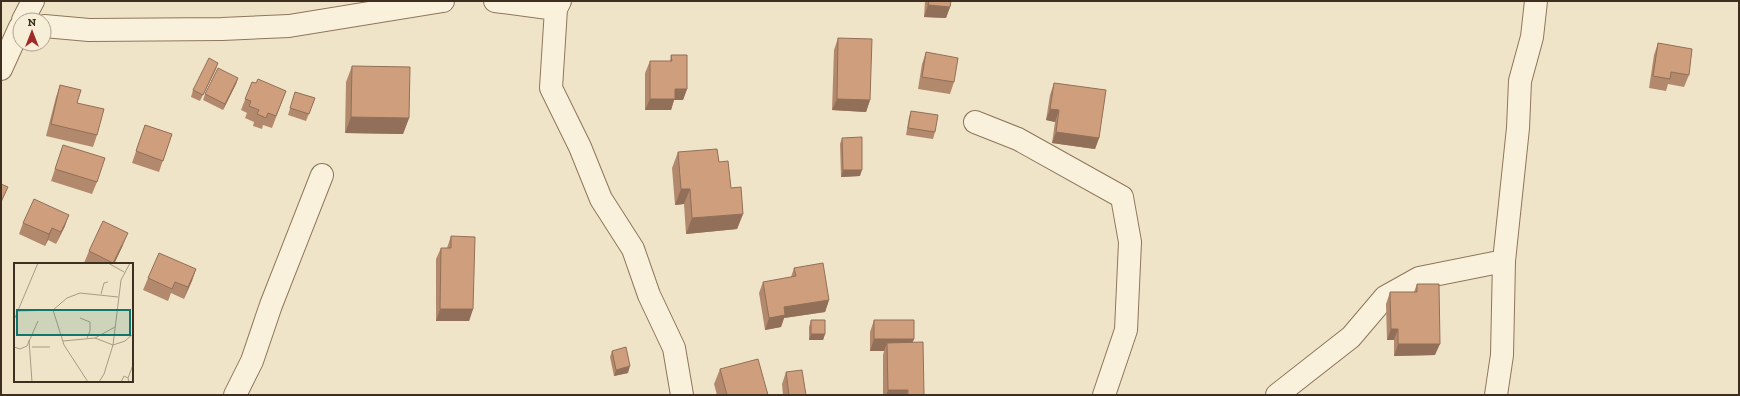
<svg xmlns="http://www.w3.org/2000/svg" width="1740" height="396" font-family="'Zilla Slab',serif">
  <rect width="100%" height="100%" fill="#f0e4c8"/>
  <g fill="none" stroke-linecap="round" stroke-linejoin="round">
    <defs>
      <path id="minor" d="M495 1 556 9
        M560 1 556 9 551 88 580 147 601 199 633 249 649 295 674 348 682 395
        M23 20 33 1
        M44 26 89 30 222 29 289 26 443 1
        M1 69 20 27
        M975 122 1018 139 1122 197 1130 242 1126 330 1104 395
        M235 395 252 361 271 305 322 175
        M1277 395 1351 337 1385 297 1419 278 1504 261
        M1496 395 1502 355 1504 261 1518 128 1520 81 1532 37 1536 1"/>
    </defs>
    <use href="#minor" stroke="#8d765c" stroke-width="24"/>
    <use href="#minor" stroke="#faf1dc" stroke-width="22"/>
  </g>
  <path fill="#b2896c" d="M925 1H951L950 7 946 18 924 17Z
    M838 38 870 100 866 112 832 110 834 50Z
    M1658 43 1689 75 1684 87 1668 84 1666 91 1649 88 1654 55Z
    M926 52 954 82 950 94 918 89 922 64Z
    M671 55 687 89 683 100H674L671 110H645V73L650 61H670Z
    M352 66 409 118 403 134 345 133 346 82Z
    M216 69 200 101 191 97 193 90Z
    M238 78 236 84 223 110 203 100 205 94Z
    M252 82 256 83 286 91 272 128 263 125 262 129 253 126 254 122 245 118 247 113 241 110Z
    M1054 83 1099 138 1095 149 1052 143 1055 122 1046 120 1050 95Z
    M60 85 77 103 97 135 93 147 46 136 56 97Z
    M295 92 315 98 306 121 288 115Z
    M911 111 935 132 933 139 906 135 909 117Z
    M145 125 172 134 159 172 132 163Z
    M842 138 860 176 841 177 840 144Z
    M63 145 97 182 92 194 51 181Z
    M678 152 719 162 743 214 737 229 686 234 684 204 675 205 672 168Z
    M23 223 65 226 56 244 48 240 45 246 19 234Z
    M451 236 473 309 469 321H436V259L441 248H447Z
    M123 245 114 264H87L84 263 89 251Z
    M794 268 829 300 825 312 784 318 781 327 765 330 759 293 763 282 791 277Z
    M196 269 184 299 171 293 168 301 143 290 148 278Z
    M1417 284 1435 355 1394 356V340H1387L1386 304 1390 292H1414Z
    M811 320 825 334 823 340H809V327Z
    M874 320 914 339 912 342 924 395H883V355L884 351H870V332Z
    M612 351 628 373 614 376 610 357Z
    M720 369 768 395H717L714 384Z
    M786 372 806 395H783L782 384Z"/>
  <path fill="#916f58" d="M928 5 950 7 946 18 924 17Z
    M218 63 216 69 200 101 203 95Z
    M238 78 236 84 223 110 225 104Z
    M675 89H687L683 100H674L671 110H645L650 99Z
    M837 99 870 100 866 112 832 110Z
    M1050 109 1059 110 1055 122 1046 120Z
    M351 117 409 118 403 134 345 133Z
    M1056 132 1099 138 1095 149 1052 143Z
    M843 170H862L860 176 841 177Z
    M681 189H690L684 204 675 205Z
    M743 214 737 229 686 234 692 218Z
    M69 215 65 226 56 244 61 232Z
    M52 228 48 240 45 246 49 234Z
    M128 233 123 245 114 264H113Z
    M196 269 192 281 184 299 188 287Z
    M829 300 825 312 784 318 781 327 765 330 769 318 784 307Z
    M440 309H473L469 321H436Z
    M1391 329H1398L1394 340H1387Z
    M811 334H825L823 340H809Z
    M874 339H914L909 351 887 343 884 351H870Z
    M1398 344H1440L1435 355 1394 356Z
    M630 366 628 373 614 376 616 370Z
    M888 390H908L906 395H886Z"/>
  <path fill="#cf9f7d" stroke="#916f58" d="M929 1H951L950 7 928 5Z
    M838 38 872 39 870 100 837 99Z
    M1658 43 1692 49 1689 75 1671 72 1670 79 1653 76Z
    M926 52 958 58 954 82 922 77Z
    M671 55H687V89H675V99H650V61H672Z
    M209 58 218 63 203 95 193 90Z
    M352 66 410 67 409 118 351 117Z
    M218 68 238 78 225 104 205 94Z
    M258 79 286 91 276 116 268 113 266 118 257 114 259 110 249 106 251 101 245 99 252 82 256 83Z
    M1054 83 1106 90 1099 138 1056 132 1059 110 1050 109Z
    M60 85 81 90 77 103 104 109 97 135 51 124Z
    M295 92 315 98 309 114 290 108Z
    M911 111 938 115 935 132 908 128Z
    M145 125 172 134 163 161 136 151Z
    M862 137V170H843L842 138Z
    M63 145 105 158 97 182 55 169Z
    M717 149 719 162 728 161 731 188 741 187 743 214 692 218 690 189H681L678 152Z
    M1 184 8 187 1 202Z
    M34 199 69 215 61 232 52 228 49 234 23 223Z
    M103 221 128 233 113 263 89 251Z
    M451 236 475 237 473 309H440L441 248H451Z
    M159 253 196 269 188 287 175 282 172 289 148 278Z
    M823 263 829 300 784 307 785 315 769 318 763 282 796 276 794 268Z
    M1417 284H1439L1440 344H1398V329H1391L1390 292H1417Z
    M811 320H825V334H811Z
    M874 320H914V339H874Z
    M923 342 924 395H908V390H888L887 343Z
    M626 347 630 366 616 370 612 351Z
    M758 359 768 395H727L720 369Z
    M802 370 806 395H789L786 372Z"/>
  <g transform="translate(14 263)">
    <rect width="119" height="119" fill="#f0e4c8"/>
    <path fill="none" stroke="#a89b85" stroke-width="1" d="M94 0 110 9M87 31 90 20 94 19M4 48 39 47M66 55 76 59V68L73 75M0 57 24 0M81 75 99 82 111 78 119 71M15 77 18 119M49 78 81 75 101 64M0 84 6 86 13 83 24 58M18 84H36M114 115 119 102M74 119 50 82 39 47 53 35 66 30 104 34M85 119 90 111 99 82 107 17 116 0M107 119 110 113 114 115 115 119"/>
    <path fill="#0f766e" fill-opacity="0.15" stroke="#0f766e" stroke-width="2" d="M3 47H116V72H3Z"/>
    <rect width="119" height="119" fill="none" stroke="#3d2e20" stroke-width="2"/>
  </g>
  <rect width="1740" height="396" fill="none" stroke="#3d2e20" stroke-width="4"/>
  <g transform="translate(32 32)"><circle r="19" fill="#f7eed8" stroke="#ada18e"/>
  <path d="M0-3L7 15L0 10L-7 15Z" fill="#9e2a2b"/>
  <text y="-6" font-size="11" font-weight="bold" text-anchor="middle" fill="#3d2e20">N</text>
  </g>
</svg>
